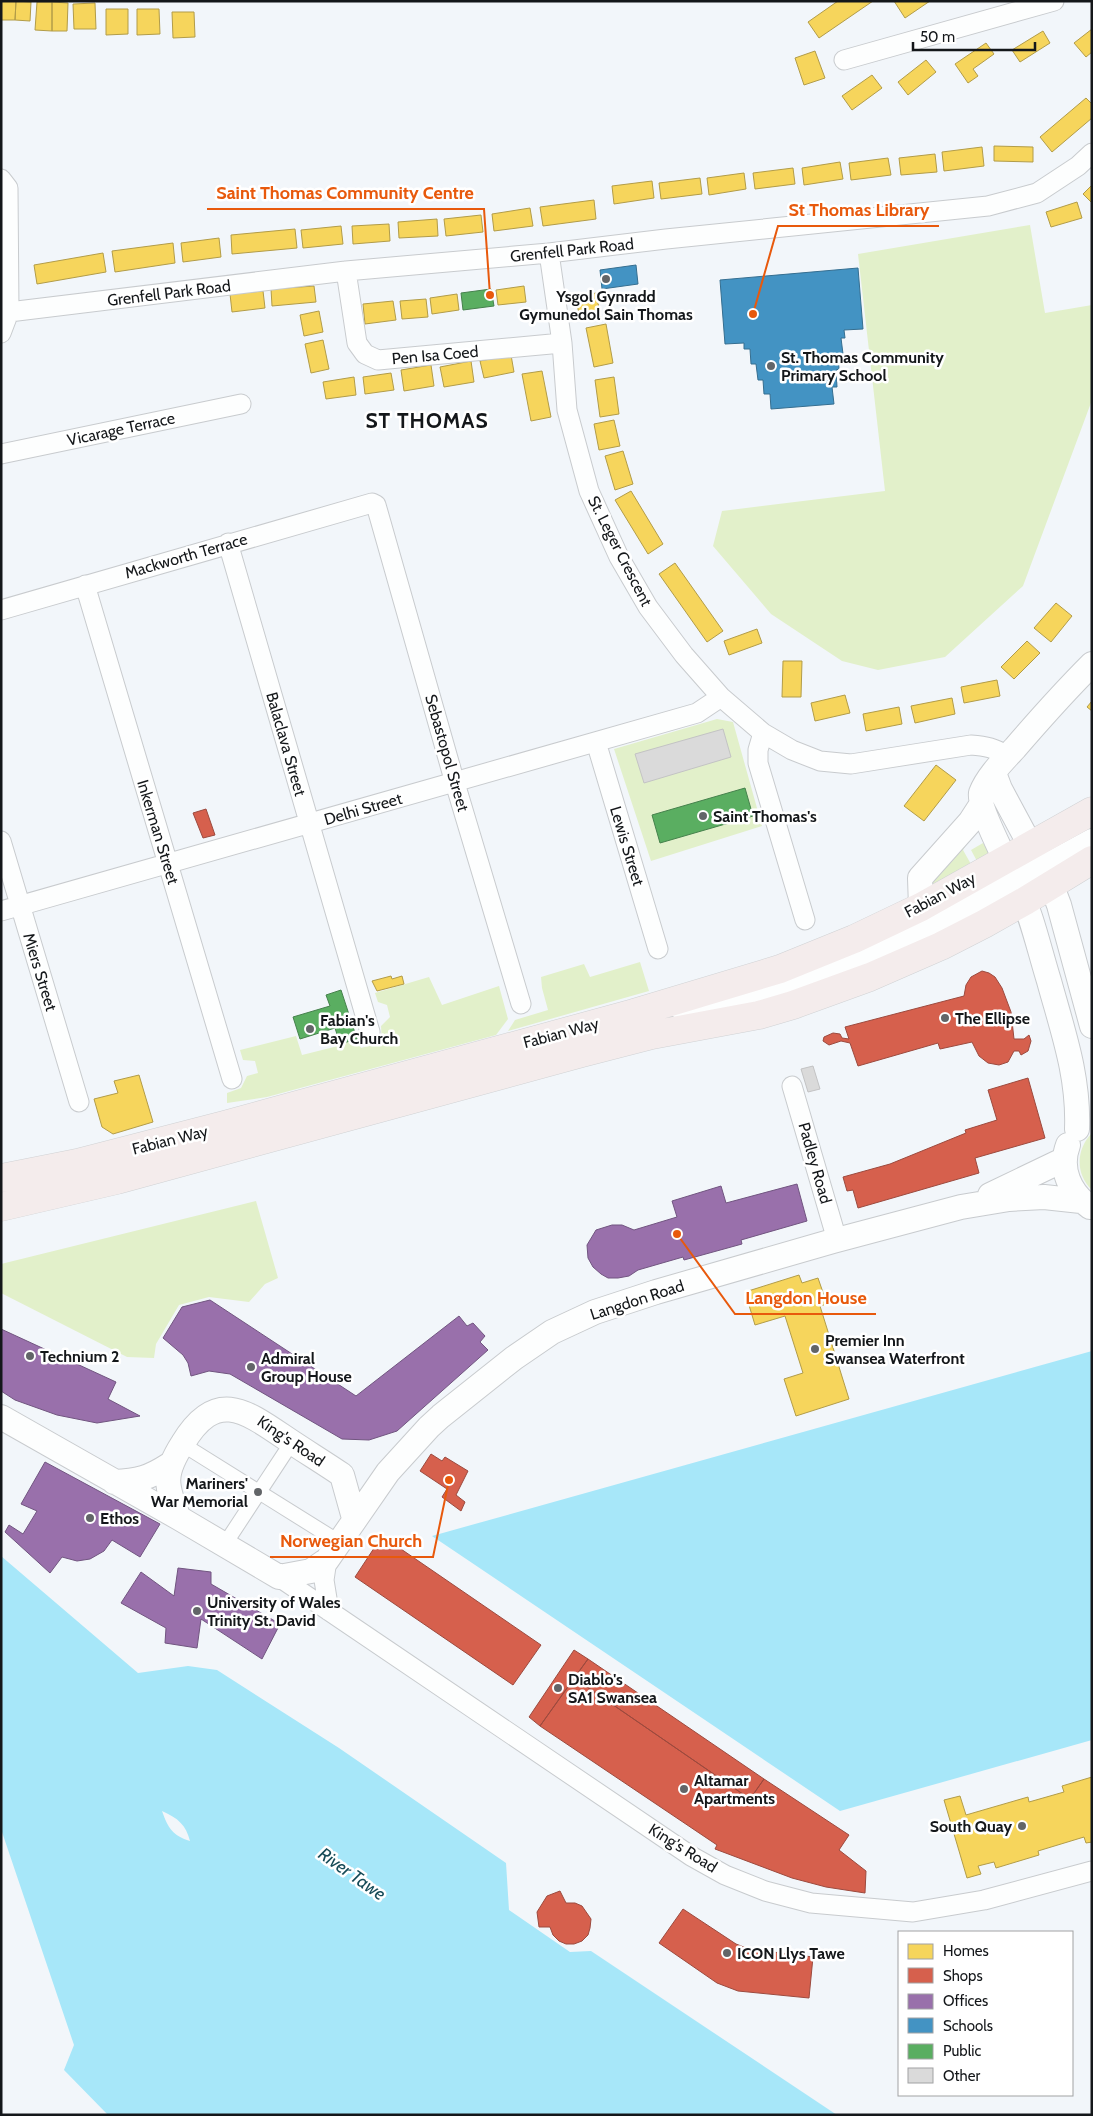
<svg xmlns="http://www.w3.org/2000/svg" width="1093" height="2116" font-family="Cabin,sans-serif">
  <rect width="100%" height="100%" fill="#f2f6fa"/>
  <path fill="#e2f0ca" d="M1030 225 1045 313 1092 305V400L1023 586 945 657 878 670 842 661 771 614 713 546 722 511 885 491 858 254Z
    M717 719 733 722 762 826 651 861 614 749Z
    M974 830 963 850 972 866 933 889 925 880Z
    M983 843 985 846 990 844 991 853 978 863 971 850Z
    M640 962 649 991 508 1031 515 1020 548 1010 542 988 541 977 584 964 590 977Z
    M429 977 442 1005 499 986 508 1019 496 1035 267 1097 227 1103V1093L241 1088 247 1076 258 1073 255 1061 243 1060 240 1050 296 1036 302 1055 342 1045V1041L357 1039 361 1048 382 1042 381 1026 390 1017 387 1005 378 1002 375 993Z
    M1092 1133V1190C1075 1174 1076 1149 1092 1133Z
    M256 1201 278 1278 265 1284 249 1302 209 1297 179 1305 156 1344 154 1358 127 1357 1 1293V1264Z"/>
  <path fill="#a7e7f9" fill-rule="evenodd" d="M1092 1351V1740L840 1811 432 1536Z
    M1 1556 138 1673 188 1666 217 1670 339 1748 506 1863 509 1910 570 1952 591 1951 837 2115H108L64 2070 74 2045 1 1829ZM162 1811C178 1818 186 1825 190 1841 173 1836 168 1828 162 1811Z"/>
  <path fill="#f6d55c" stroke="#b29c48" d="M1 1H16L15 20H1Z
    M16 1 31 2 30 21 15 20Z
    M838 1H873L819 38 808 22Z
    M894 1H930L905 18Z
    M37 2H52V31L35 30Z
    M52 2 68 3 67 31H52Z
    M95 3 96 29H74L73 4Z
    M106 9H128V34L106 35Z
    M137 9H159L160 34 137 35Z
    M172 12H194L195 37 173 38Z
    M1092 29V52L1086 57 1074 43Z
    M1043 31 1050 43 1020 62 1012 50Z
    M986 43 994 54 973 69 978 76 968 83 955 64Z
    M815 51 825 78 804 85 795 58Z
    M926 60 936 72 908 95 898 82Z
    M872 75 882 88 852 110 842 96Z
    M1086 98 1092 104V118L1052 152 1040 137Z
    M994 146 1033 147V162L994 161Z
    M982 147 984 166 944 171 942 152Z
    M935 154 937 172 901 175 899 158Z
    M888 158 891 175 851 180 849 163Z
    M840 162 843 179 804 185 802 168Z
    M793 168 795 184 755 189 753 173Z
    M744 173 746 189 709 195 707 178Z
    M700 178 702 194 661 199 659 183Z
    M652 181 654 198 614 204 612 186Z
    M1092 185V203L1083 194Z
    M594 200 596 219 543 226 540 207Z
    M1077 202 1082 218 1051 227 1046 212Z
    M530 208 533 226 494 231 492 214Z
    M481 215 483 232 446 236 444 219Z
    M437 219 438 236 399 238 398 222Z
    M389 224 390 241 353 244 352 226Z
    M341 226 343 244 303 248 301 230Z
    M295 229 297 248 232 254 231 235Z
    M219 238 221 257 183 262 181 243Z
    M173 243 175 263 115 272 112 251Z
    M103 253 106 272 37 284 34 265Z
    M314 286 316 302 272 306 271 289Z
    M524 286 526 302 498 305 496 290Z
    M263 291 265 308 232 312 230 294Z
    M596 293 601 318 580 321 576 297Z
    M457 294 459 310 432 314 430 298Z
    M426 299 428 317 402 319 400 301Z
    M393 301 396 320 365 324 363 304Z
    M319 311 323 332 304 336 300 315Z
    M606 324 613 363 594 367 586 328Z
    M323 340 329 369 311 373 305 344Z
    M511 355 514 372 484 378 480 361Z
    M471 361 474 382 444 387 440 367Z
    M431 365 434 386 404 391 401 370Z
    M542 371 551 417 531 421 522 374Z
    M391 373 394 390 365 394 363 377Z
    M354 377 356 395 326 399 323 382Z
    M614 377 619 414 600 417 595 380Z
    M614 420 620 446 599 450 594 424Z
    M623 451 633 484 615 490 605 456Z
    M631 491 663 544 648 554 615 500Z
    M675 563 723 631 707 642 659 574Z
    M1056 603 1072 616 1051 642 1034 628Z
    M757 629 762 643 729 655 724 641Z
    M1027 641 1040 653 1014 679 1001 667Z
    M783 661H802L801 697H782Z
    M997 680 1000 696 964 703 961 687Z
    M845 695 850 713 815 721 811 703Z
    M952 698 955 714 915 723 911 706Z
    M1092 701V711L1087 707Z
    M899 707 902 724 866 731 863 714Z
    M936 765 956 780 924 821 904 806Z
    M391 976 392 979 402 976 404 984 377 991 372 981Z
    M139 1075 153 1122 113 1134 102 1127 94 1099 118 1093 114 1081Z
    M799 1275 802 1283 818 1278 827 1304 820 1306 849 1399 796 1416 784 1379 803 1373 785 1316 755 1325 745 1292Z
    M1092 1777V1842L1086 1843 1084 1837 1038 1851 1039 1855 996 1868 994 1862 978 1866 981 1874 967 1878 944 1800 960 1796 966 1815 1028 1797 1029 1802 1064 1792 1062 1786Z"/>
  <path fill="#d6604d" stroke="#9c4a3e" d="M206 809 215 835 203 838 193 813Z
    M982 971 989 973 995 977 1002 988 1011 1012 1014 1039H1024L1029 1035 1031 1041 1028 1051 1021 1055 1019 1051H1014L1008 1062 999 1065 988 1063 979 1056 972 1042 940 1049 938 1043 858 1066 850 1043 841 1041 829 1045 823 1041 824 1037 833 1033 840 1034 842 1038 849 1039 845 1027 964 996 966 985 971 977Z
    M1028 1078 1045 1138 975 1158 979 1173 858 1208 853 1190 847 1191 843 1177 890 1164 966 1133 965 1130 997 1120 988 1090Z
    M431 1454 442 1461 445 1457 468 1471 456 1495 465 1502 461 1511 442 1497 447 1489 420 1471Z
    M382 1536 541 1645 513 1685 355 1577Z
    M574 1650 588 1659 540 1726 529 1717Z
    M588 1659 764 1779 750 1799 574 1678Z
    M574 1678 750 1799 764 1779 849 1835 839 1850 866 1871 865 1893 826 1887 792 1878 715 1849 717 1845 540 1726Z
    M560 1891 566 1903H575L582 1906 591 1919 590 1928 588 1935 582 1941 574 1944H566L559 1941 553 1935 550 1927H539L537 1912 547 1896Z
    M683 1909 736 1944 749 1949 813 1957 809 1998 738 1991 717 1983 659 1943Z"/>
  <path fill="#9970ab" stroke="#715580" d="M797 1184 807 1221 741 1240 742 1244 684 1260 683 1257 638 1270 629 1276 618 1278H608L601 1274 593 1267 588 1258 587 1245 596 1230 612 1225H622L634 1230 677 1217 672 1201 721 1186 726 1203Z
    M210 1300 356 1396 459 1316 467 1326 473 1323 485 1336 480 1342 488 1350 397 1431 369 1440 342 1439 230 1374 209 1371 191 1376 188 1363 183 1355 163 1338 182 1307Z
    M1 1329 116 1382 108 1399 140 1416 97 1423 57 1415 15 1400 1 1391Z
    M45 1462 160 1524 140 1557 112 1540 104 1551 90 1559 77 1561 62 1557 50 1573 5 1532 9 1525 23 1534 37 1511 21 1504Z
    M178 1568 211 1572V1584L280 1624 262 1659 201 1619 197 1648 165 1643 166 1628 121 1603 141 1572 174 1596Z"/>
  <path fill="#4393c3" stroke="#356e90" d="M636 265 638 284 602 289 600 270Z
    M858 268 863 329 844 330 845 338H841L843 354H838L839 369 836 370 837 387H832L834 404 771 409 770 394H764L763 380H758L756 364H751L750 349H744V343L725 344 720 280Z"/>
  <path fill="#5aae61" stroke="#45814c" d="M491 289 494 306 463 310 461 293Z
    M745 788 753 816 660 843 652 815Z
    M341 990 357 1039 340 1044 335 1028 300 1039 293 1017 330 1006 326 995Z"/>
  <path fill="#dadada" stroke="#c3c3c4" d="M723 729 731 757 644 783 635 754Z
    M813 1066 820 1089 808 1092 801 1069Z"/>
  <g fill="none" stroke-linecap="round" stroke-linejoin="round">
    <defs>
      <path id="pedestrian" d="M182 1444 339 1542
        M225 1544 292 1442"/>
      <path id="minor" d="M844 60 1054 1
        M1 179 8 188 9 312 1 333
        M549 253 562 343 567 410 589 491 619 557 648 607 684 655 721 697 763 733 792 750 820 761 851 764 971 745C986 746 995 748 1007 756
        M346 271 357 343 365 354 378 360 562 343
        M9 312 346 271 549 253 666 239 988 206 1037 193 1078 166 1092 153
        M1 454 241 404
        M228 543 370 1032
        M85 585 232 1079
        M1 610 372 503 376 505 455 783 521 1004
        M763 733 758 750V763L805 920
        M596 742 658 949
        M1 841 79 1102
        M1 911 697 713 721 697
        M792 1086 837 1240
        M327 1560 324 1580 329 1611
        M279 1577 691 1856 725 1875 765 1891 811 1903 913 1912 984 1900 1092 1871"/>
      <path id="tertiary" d="M994 773 1000 789 1051 884 1059 905 1092 1026
        M1026 868H1042L1092 841
        M921 907 920 878 970 822 981 805
        M682 1008C802 995 910 936 1015 881 1029 878 1038 878 1051 884
        M1077 1129C1079 1076 1063 1032 1049 981 1039 949 1032 915 1017 884 1010 869 977 806 981 793 987 777 1003 761 1015 748 1040 719 1065 691 1092 664
        M1068 1145C1059 1169 1070 1193 1090 1207
        M990 1195 1065 1159
        M1 1417 179 1518 279 1577 311 1571 327 1560 388 1472 429 1427 441 1416 514 1358 552 1332 595 1312 656 1292 833 1241 961 1207 1009 1199 1044 1197 1081 1201
        M114 1482C138 1481 149 1478 169 1465
        M179 1518C165 1485 163 1474 183 1443 215 1390 243 1409 284 1437 303 1450 323 1462 342 1475L354 1518"/>
      <path id="trunk" d="M1 1178 77 1163 224 1125 634 1013 780 969 854 939 921 907 1092 811
        M1 1207 117 1180 582 1053 652 1035 759 1015 793 1005 870 977 941 946 984 924 1025 901 1092 860"/>
    </defs>
    <use href="#pedestrian" stroke="#c8cbce" stroke-width="16"/>
    <use href="#minor" stroke="#c8cbce" stroke-width="21"/>
    <use href="#tertiary" stroke="#c8cbce" stroke-width="26"/>
    <use href="#trunk" stroke="#d0d2d4" stroke-width="29"/>
    <use href="#pedestrian" stroke="#fdfefe" stroke-width="14"/>
    <use href="#minor" stroke="#fdfefe" stroke-width="19"/>
    <use href="#tertiary" stroke="#fdfefe" stroke-width="24"/>
    <use href="#trunk" stroke="#f4ecec" stroke-width="28"/>
  </g>
  <g fill="#626568" stroke="#fff" stroke-width="2">
    <circle cx="606" cy="279" r="5"/>
    <circle cx="771" cy="366" r="5"/>
    <circle cx="703" cy="816" r="5"/>
    <circle cx="945" cy="1018" r="5"/>
    <circle cx="310" cy="1029" r="5"/>
    <circle cx="815" cy="1349" r="5"/>
    <circle cx="30" cy="1356" r="5"/>
    <circle cx="251" cy="1367" r="5"/>
    <circle cx="258" cy="1492" r="5"/>
    <circle cx="90" cy="1518" r="5"/>
    <circle cx="197" cy="1611" r="5"/>
    <circle cx="558" cy="1688" r="5"/>
    <circle cx="684" cy="1789" r="5"/>
    <circle cx="1022" cy="1826" r="5"/>
    <circle cx="727" cy="1953" r="5"/>
  </g>
  <g text-anchor="middle" dominant-baseline="central" stroke-width="5" stroke-linejoin="round" paint-order="stroke">
    <g font-size="16" fill="#14171a" stroke="#fff">
      <text transform="translate(572 250) rotate(-6)">Grenfell Park Road</text>
      <text transform="translate(169 293) rotate(-7)">Grenfell Park Road</text>
      <text transform="translate(435 355) rotate(-5)">Pen Isa Coed</text>
      <text transform="translate(121 429) rotate(-12)">Vicarage Terrace</text>
      <text transform="translate(620 551) rotate(63)">St. Leger Crescent</text>
      <text transform="translate(186 556) rotate(-16)">Mackworth Terrace</text>
      <text transform="translate(286 744) rotate(74)">Balaclava Street</text>
      <text transform="translate(447 753) rotate(74)">Sebastopol Street</text>
      <text transform="translate(363 809) rotate(-16)">Delhi Street</text>
      <text transform="translate(158 832) rotate(73)">Inkerman Street</text>
      <text transform="translate(627 846) rotate(73)">Lewis Street</text>
      <text transform="translate(940 895) rotate(-28)">Fabian Way</text>
      <text transform="translate(40 972) rotate(73)">Miers Street</text>
      <text transform="translate(561 1033) rotate(-15)">Fabian Way</text>
      <text transform="translate(170 1140) rotate(-14)">Fabian Way</text>
      <text transform="translate(815 1163) rotate(74)">Padley Road</text>
      <text transform="translate(637 1300) rotate(-18)">Langdon Road</text>
      <text transform="translate(291 1441) rotate(34)">King's Road</text>
      <text transform="translate(683 1848) rotate(32)">King's Road</text>
    </g>
    <g font-size="16" font-weight="bold" fill="#14171a" stroke="#fff" text-anchor="start">
      <text x="606" y="296" text-anchor="middle">Ysgol Gynradd<tspan x="606" dy="18">Gymunedol Sain Thomas</tspan></text>
      <text x="781" y="357">St. Thomas Community<tspan x="781" dy="18">Primary School</tspan></text>
      <text x="713" y="816">Saint Thomas's</text>
      <text x="955" y="1018">The Ellipse</text>
      <text x="320" y="1020">Fabian's<tspan x="320" dy="18">Bay Church</tspan></text>
      <text x="825" y="1340">Premier Inn<tspan x="825" dy="18">Swansea Waterfront</tspan></text>
      <text x="40" y="1356">Technium 2</text>
      <text x="261" y="1358">Admiral<tspan x="261" dy="18">Group House</tspan></text>
      <text x="248" y="1483" text-anchor="end">Mariners'<tspan x="248" dy="18">War Memorial</tspan></text>
      <text x="100" y="1518">Ethos</text>
      <text x="207" y="1602">University of Wales<tspan x="207" dy="18">Trinity St. David</tspan></text>
      <text x="568" y="1679">Diablo's<tspan x="568" dy="18">SA1 Swansea</tspan></text>
      <text x="694" y="1780">Altamar<tspan x="694" dy="18">Apartments</tspan></text>
      <text x="1012" y="1826" text-anchor="end">South Quay</text>
      <text x="737" y="1953">ICON Llys Tawe</text>
    </g>
    <g font-size="18" font-style="italic" fill="#164b58" stroke="#fff">
      <text transform="translate(352 1874) rotate(35)">River Tawe</text>
    </g>
    <g font-size="21" font-weight="bold" letter-spacing="1" fill="#14171a" stroke="#fff">
      <text x="427" y="420">ST THOMAS</text>
    </g>
  </g>
  <path fill="none" stroke="#e8590c" stroke-width="2" d="M490 295L484 209H207M753 314L778 226H939M677 1234L735 1314H876M449 1480L433 1557H270"/>
  <g fill="#e8590c" stroke="#fff" stroke-width="2">
    <circle cx="490" cy="295" r="5"/>
    <circle cx="753" cy="314" r="5"/>
    <circle cx="677" cy="1234" r="5"/>
    <circle cx="449" cy="1480" r="5"/>
  </g>
  <g font-size="18" text-anchor="middle" font-weight="bold" fill="#e8590c" stroke="#fff" stroke-width="5" stroke-linejoin="round" paint-order="stroke">
    <text x="345" y="199">Saint Thomas Community Centre</text>
    <text x="859" y="216">St Thomas Library</text>
    <text x="806" y="1304">Langdon House</text>
    <text x="351" y="1547">Norwegian Church</text>
  </g>
  <rect width="1093" height="2116" fill="none" stroke="#14171a" stroke-width="5"/>
  <rect x="898" y="1931" width="175" height="165" fill="#ffffff" stroke="#a1a2a3"/>
  <rect x="908" y="1944" width="25" height="15" fill="#f6d55c" stroke="#a1a2a3"/>
  <text x="943" y="1956" font-size="15" fill="#14171a">Homes</text>
  <rect x="908" y="1968" width="25" height="15" fill="#d6604d" stroke="#a1a2a3"/>
  <text x="943" y="1981" font-size="15" fill="#14171a">Shops</text>
  <rect x="908" y="1994" width="25" height="15" fill="#9970ab" stroke="#a1a2a3"/>
  <text x="943" y="2006" font-size="15" fill="#14171a">Offices</text>
  <rect x="908" y="2018" width="25" height="15" fill="#4393c3" stroke="#a1a2a3"/>
  <text x="943" y="2031" font-size="15" fill="#14171a">Schools</text>
  <rect x="908" y="2044" width="25" height="15" fill="#5aae61" stroke="#a1a2a3"/>
  <text x="943" y="2056" font-size="15" fill="#14171a">Public</text>
  <rect x="908" y="2068" width="25" height="15" fill="#dadada" stroke="#a1a2a3"/>
  <text x="943" y="2081" font-size="15" fill="#14171a">Other</text>
  <path d="M913 42v8h122v-8" fill="none" stroke="#14171a" stroke-width="2.5"/>
  <text x="920" y="42" font-size="15" fill="#14171a" stroke="#ffffff" stroke-width="4" paint-order="stroke">50 m</text>
</svg>
